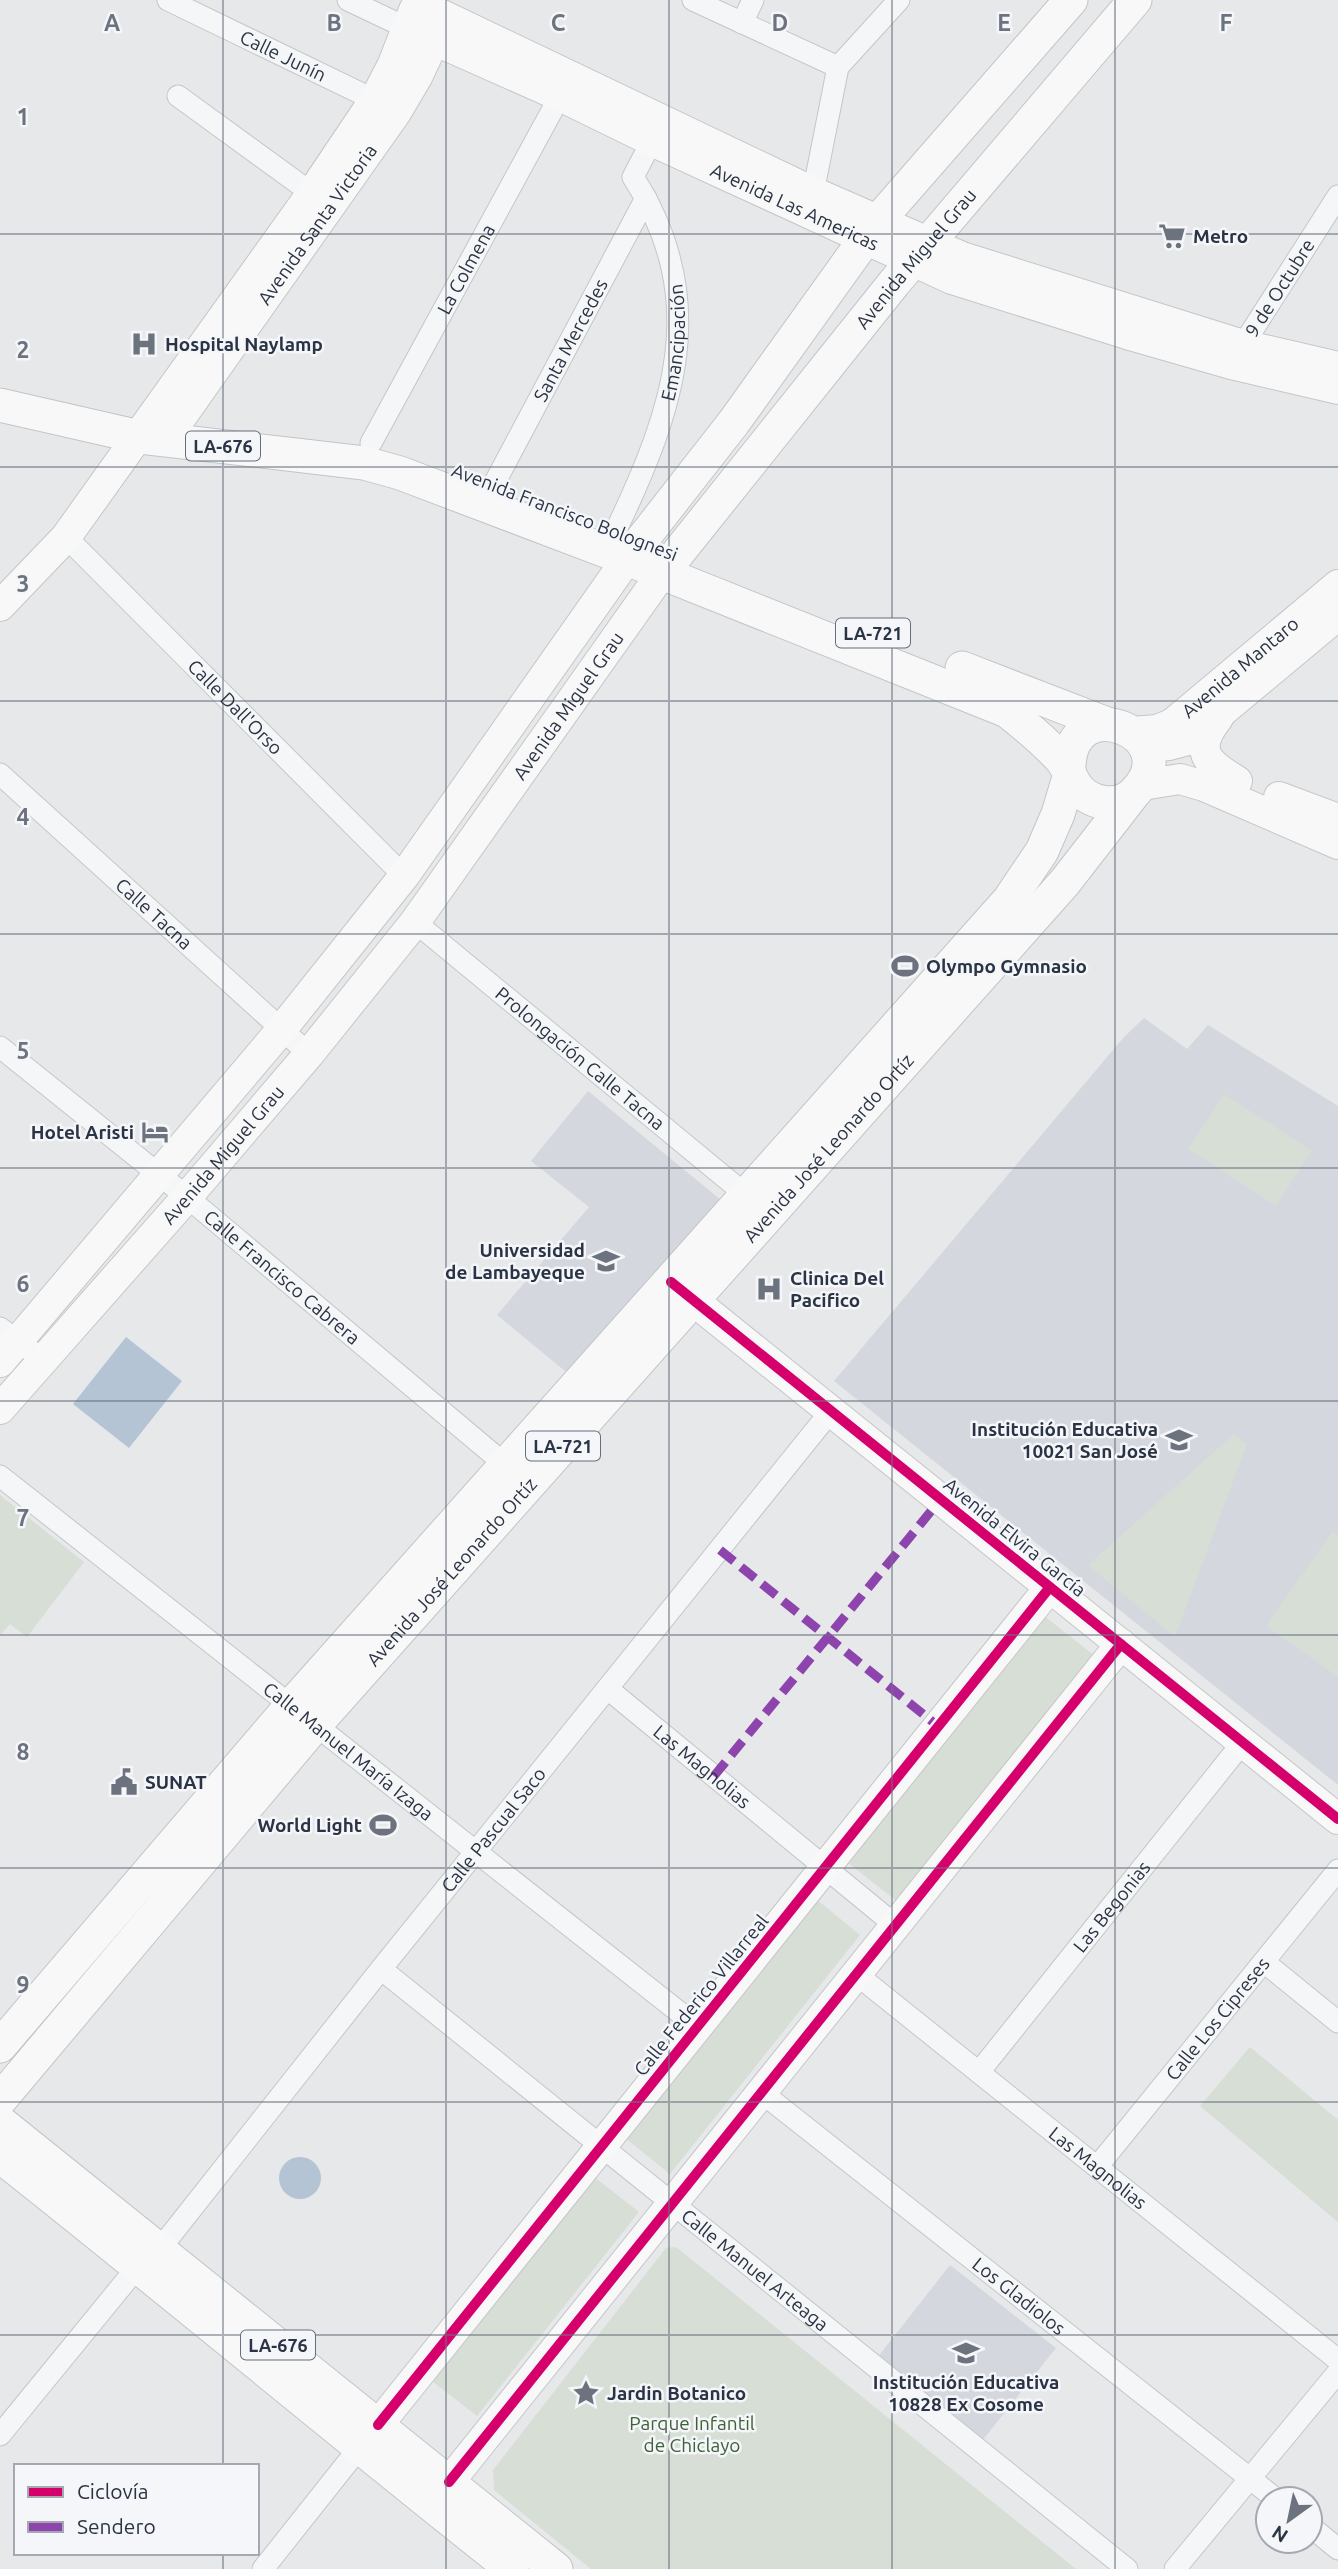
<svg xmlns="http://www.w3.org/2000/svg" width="1338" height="2569" font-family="Ubuntu,sans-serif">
  <rect width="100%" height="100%" fill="#e6e8ea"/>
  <path fill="#d4d7dd" d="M1144 1018 1187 1049 1208 1025 1338 1106V1785L834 1381 1124 1037Z
    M588 1091 721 1200 571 1376 497 1315 589 1207 531 1161Z
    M950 2265 1056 2348 982 2441 877 2358Z"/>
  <path fill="#d6ded6" d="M1224 1094 1312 1151 1276 1206 1188 1149Z
    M1234 1434 1247 1444 1175 1637 1088 1565Z
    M0 1495 84 1562 27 1637 10 1624 0 1635Z
    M1332 1532 1338 1536V1677L1266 1626Z
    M1043 1615 1095 1656 899 1903 847 1862Z
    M816 1899 860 1935 670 2174 625 2138Z
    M1250 2047 1338 2120V2222L1200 2106Z
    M593 2176 639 2212 477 2416 432 2381Z
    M676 2247 1076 2569H591L494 2490 493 2470 666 2248Z"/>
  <path fill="#b4c4d5" d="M126 1337 182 1381 129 1448 73 1404Z
    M279 2178a21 21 0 1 1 42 0a21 21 0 1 1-42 0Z"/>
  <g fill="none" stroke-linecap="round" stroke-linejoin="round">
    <defs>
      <g id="street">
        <path id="s1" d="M168 0 387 106"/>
        <path d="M348 0 407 28"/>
        <path d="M693 0 838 67"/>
        <path d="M742 23 753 0"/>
        <path d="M178 96 321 200"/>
        <path d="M811 203 838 67 899 0"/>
        <path id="s2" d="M1243 345 1338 196"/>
        <path id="s3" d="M371 443 560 96"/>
        <path id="s4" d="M494 484 646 198"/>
        <path id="s5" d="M616 530C674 409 712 300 633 177L658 129"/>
        <path id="s6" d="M66 537 404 876"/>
        <path id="s7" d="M0 774 309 1054"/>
        <path id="s8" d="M415 922 745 1194"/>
        <path id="s9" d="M0 1047 187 1197 514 1472"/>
        <path d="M0 1328 42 1359"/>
        <path id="s10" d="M0 1476 698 2027"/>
        <path id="s11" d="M608 1689 895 1925"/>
        <path d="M1264 1962 1338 2022"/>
        <path id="s12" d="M381 1969 1127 2569"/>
        <path id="s13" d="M856 1974 1338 2360"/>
        <path id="s14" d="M979 2072 1243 1742"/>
        <path id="s15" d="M761 2092 1276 2499"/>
        <path id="s16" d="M1097 2167 1338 1870"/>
        <path id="s17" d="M159 2250 381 1969 831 1411"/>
        <path d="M0 2435 139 2265"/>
        <path d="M1310 2526 1338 2549"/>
        <path d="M263 2569 359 2448"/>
        <path d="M1175 2569 1338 2372"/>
      </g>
      <g id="secondary">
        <path d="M417 3 813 192 962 257 1243 345 1338 367"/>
        <path id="s18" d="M407 28 560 96 652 141 952 279 1127 334 1235 365 1338 389"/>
        <path id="s19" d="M165 440 397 111 417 77 442 24"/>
        <path d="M0 606 66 537 312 193 375 99 393 64 414 10"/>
        <path d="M1218 718C1192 751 1207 763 1237 781"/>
        <path id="s20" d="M1132 732 1157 730 1172 724 1338 585"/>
        <path d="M1146 747 1169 745 1188 740 1338 615"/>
        <path d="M1142 785 1180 779 1204 786 1338 844"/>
        <path d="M1279 797 1338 819"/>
        <path d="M674 1285 1338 1819"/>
        <path d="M0 1362 282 1029 404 876 627 559"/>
        <path id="s21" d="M0 1409 187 1197 309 1054 415 922 662 573"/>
        <path d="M378 2425 1050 1587"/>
        <path d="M449 2482 1121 1644"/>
      </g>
      <g id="primary">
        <path d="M0 405 140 437 364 463 400 473 627 559 1007 711C1025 725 1043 740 1059 757 1068 766 1068 774 1075 784 1087 804 1118 810 1135 792 1189 736 1071 686 1069 767"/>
        <path d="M627 559 734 422 878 221 1071 0"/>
        <path id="s22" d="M662 573 894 283 1135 0"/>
        <path d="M962 668 1107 724"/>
        <path d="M0 2046 291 1706 1009 900 1042 851 1058 814 1070 774"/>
        <path id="s23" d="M0 2100 315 1725 1065 882 1131 797"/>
        <path d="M0 2122 556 2569"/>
        <path d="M0 2156C172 2292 340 2433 512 2569"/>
      </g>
    </defs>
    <use href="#street" stroke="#c4c6c8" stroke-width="23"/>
    <use href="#secondary" stroke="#c4c6c8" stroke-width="32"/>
    <use href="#primary" stroke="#c2c5c8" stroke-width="35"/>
    <use href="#street" stroke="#f5f6f7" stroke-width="21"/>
    <use href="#secondary" stroke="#f8f8f8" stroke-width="30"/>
    <use href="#primary" stroke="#f8f8f8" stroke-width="33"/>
    <path stroke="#8e44ad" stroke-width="9" stroke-dasharray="18 9" stroke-linecap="butt" d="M720 1550 939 1727
      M714 1776 941 1499"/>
    <defs>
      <path id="cycleway" d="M671 1282 1338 1819
        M378 2425 1050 1587
        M449 2482 1121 1644"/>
    </defs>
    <use href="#cycleway" stroke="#f4f6f9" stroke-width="15"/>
    <use href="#cycleway" stroke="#d6006c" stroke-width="10"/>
  </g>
  <path fill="none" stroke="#6c737f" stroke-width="2" stroke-opacity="0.55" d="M223 0V2466M446 0V2569M669 0V2569M892 0V2569M1115 0V2569M0 234H1338M0 467H1338M0 701H1338M0 934H1338M0 1168H1338M0 1401H1338M0 1635H1338M0 1868H1338M0 2102H1338M0 2335H1338M223 2553V2569"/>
  <defs>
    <symbol id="supermarket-bare" viewBox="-9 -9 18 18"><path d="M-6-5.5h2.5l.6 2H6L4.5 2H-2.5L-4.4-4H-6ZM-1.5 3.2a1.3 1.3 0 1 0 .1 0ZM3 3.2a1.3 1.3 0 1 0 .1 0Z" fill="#6c737f" stroke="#f4f6f9" stroke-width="2.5" paint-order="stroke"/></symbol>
    <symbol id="hospital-bare" viewBox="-9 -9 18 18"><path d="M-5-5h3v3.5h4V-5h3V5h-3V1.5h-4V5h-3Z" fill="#6c737f" stroke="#f4f6f9" stroke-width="2.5" paint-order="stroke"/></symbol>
    <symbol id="stadium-bare" viewBox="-9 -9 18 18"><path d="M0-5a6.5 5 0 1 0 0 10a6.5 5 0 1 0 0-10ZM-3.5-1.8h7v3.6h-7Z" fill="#6c737f" stroke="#f4f6f9" stroke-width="2.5" paint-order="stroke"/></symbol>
    <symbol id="hotel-bare" viewBox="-9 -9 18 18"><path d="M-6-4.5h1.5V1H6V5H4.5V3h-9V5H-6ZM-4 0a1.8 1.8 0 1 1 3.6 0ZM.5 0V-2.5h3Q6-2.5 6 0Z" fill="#6c737f" stroke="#f4f6f9" stroke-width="2.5" paint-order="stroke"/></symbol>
    <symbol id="university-bare" viewBox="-9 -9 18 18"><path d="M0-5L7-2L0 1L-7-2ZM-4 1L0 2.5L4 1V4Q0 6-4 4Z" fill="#6c737f" stroke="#f4f6f9" stroke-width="2.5" paint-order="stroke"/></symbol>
    <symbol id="school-bare" viewBox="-9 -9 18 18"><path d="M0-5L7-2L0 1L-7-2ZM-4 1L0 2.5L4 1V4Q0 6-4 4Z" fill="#6c737f" stroke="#f4f6f9" stroke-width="2.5" paint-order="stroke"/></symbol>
    <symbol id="civic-bare" viewBox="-9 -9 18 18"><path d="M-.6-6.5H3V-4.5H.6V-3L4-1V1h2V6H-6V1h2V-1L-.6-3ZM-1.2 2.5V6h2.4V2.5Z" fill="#6c737f" stroke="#f4f6f9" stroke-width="2.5" paint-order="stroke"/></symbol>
    <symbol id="sight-bare" viewBox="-9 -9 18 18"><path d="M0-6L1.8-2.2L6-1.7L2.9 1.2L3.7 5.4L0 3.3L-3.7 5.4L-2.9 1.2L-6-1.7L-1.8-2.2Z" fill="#6c737f" stroke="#f4f6f9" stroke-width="2.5" paint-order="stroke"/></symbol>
  </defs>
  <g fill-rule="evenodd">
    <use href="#supermarket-bare" x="1153" y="217" width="38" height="38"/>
    <use href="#hospital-bare" x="125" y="325" width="38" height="38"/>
    <use href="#stadium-bare" x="886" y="947" width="38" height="38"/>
    <use href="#hotel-bare" x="136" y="1113" width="38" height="38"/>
    <use href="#university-bare" x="587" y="1242" width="38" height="38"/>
    <use href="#hospital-bare" x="750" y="1270" width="38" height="38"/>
    <use href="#school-bare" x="1160" y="1421" width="38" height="38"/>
    <use href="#civic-bare" x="105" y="1763" width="38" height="38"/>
    <use href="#stadium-bare" x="364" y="1806" width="38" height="38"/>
    <use href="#school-bare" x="947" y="2334" width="38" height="38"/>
    <use href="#sight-bare" x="567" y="2374" width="38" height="38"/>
  </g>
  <g text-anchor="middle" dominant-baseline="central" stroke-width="5" stroke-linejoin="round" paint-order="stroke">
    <g fill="#f4f6f9" stroke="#676e7b" stroke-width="2">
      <rect x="186" y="431.5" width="74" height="29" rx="5"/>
      <rect x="836" y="618.5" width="74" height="29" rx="5"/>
      <rect x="526" y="1431.5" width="74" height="29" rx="5"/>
      <rect x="241" y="2330.5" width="74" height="29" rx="5"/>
    </g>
    <g font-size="18" font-weight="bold" fill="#2b3445">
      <text x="223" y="446">LA-676</text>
      <text x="873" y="633">LA-721</text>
      <text x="563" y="1446">LA-721</text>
      <text x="278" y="2345">LA-676</text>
    </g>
    <g font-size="19" fill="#2b3445" stroke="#f4f6f9">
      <text stroke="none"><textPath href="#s1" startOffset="128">Calle Junín</textPath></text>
      <text stroke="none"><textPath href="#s18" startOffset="427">Avenida Las Americas</textPath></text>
      <text stroke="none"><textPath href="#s19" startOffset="264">Avenida Santa Victoria</textPath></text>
      <text stroke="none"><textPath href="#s22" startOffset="404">Avenida Miguel Grau</textPath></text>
      <text stroke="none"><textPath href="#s3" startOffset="198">La Colmena</textPath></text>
      <text stroke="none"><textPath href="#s2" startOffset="68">9 de Octubre</textPath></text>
      <text stroke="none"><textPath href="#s4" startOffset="163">Santa Mercedes</textPath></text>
      <text stroke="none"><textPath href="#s5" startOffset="198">Emancipación</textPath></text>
      <text transform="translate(565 512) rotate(21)">Avenida Francisco Bolognesi</text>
      <text stroke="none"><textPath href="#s20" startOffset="130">Avenida Mantaro</textPath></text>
      <text stroke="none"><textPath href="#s21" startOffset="905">Avenida Miguel Grau</textPath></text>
      <text stroke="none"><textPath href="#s6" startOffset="240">Calle Dall'Orso</textPath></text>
      <text stroke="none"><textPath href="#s7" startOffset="208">Calle Tacna</textPath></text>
      <text stroke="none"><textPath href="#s8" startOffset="214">Prolongación Calle Tacna</textPath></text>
      <text stroke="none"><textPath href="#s23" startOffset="1262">Avenida José Leonardo Ortíz</textPath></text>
      <text stroke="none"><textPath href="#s21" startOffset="338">Avenida Miguel Grau</textPath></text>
      <text stroke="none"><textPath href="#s9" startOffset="364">Calle Francisco Cabrera</textPath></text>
      <text transform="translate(1015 1537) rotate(39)">Avenida Elvira García</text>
      <text stroke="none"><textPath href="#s23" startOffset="695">Avenida José Leonardo Ortíz</textPath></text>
      <text stroke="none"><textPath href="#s10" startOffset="444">Calle Manuel María Izaga</textPath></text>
      <text stroke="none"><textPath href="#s11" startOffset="122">Las Magnolias</textPath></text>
      <text stroke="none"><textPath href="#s17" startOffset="537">Calle Pascual Saco</textPath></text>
      <text stroke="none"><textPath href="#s14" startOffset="212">Las Begonias</textPath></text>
      <text transform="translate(701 1995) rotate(-51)">Calle Federico Villarreal</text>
      <text stroke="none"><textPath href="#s16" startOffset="191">Calle Los Cipreses</textPath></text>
      <text stroke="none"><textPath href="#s13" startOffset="310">Las Magnolias</textPath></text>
      <text stroke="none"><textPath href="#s12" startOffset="480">Calle Manuel Arteaga</textPath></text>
      <text stroke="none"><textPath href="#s15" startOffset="329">Los Gladiolos</textPath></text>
    </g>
    <g font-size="19" font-weight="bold" fill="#2b3445" stroke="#f4f6f9" text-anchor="start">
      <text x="1193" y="236">Metro</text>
      <text x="165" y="344">Hospital Naylamp</text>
      <text x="926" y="966">Olympo Gymnasio</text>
      <text x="134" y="1132" text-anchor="end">Hotel Aristi</text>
      <text x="585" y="1250" text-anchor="end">Universidad<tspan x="585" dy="22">de Lambayeque</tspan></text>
      <text x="790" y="1278">Clinica Del<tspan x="790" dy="22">Pacifico</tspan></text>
      <text x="1158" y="1429" text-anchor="end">Institución Educativa<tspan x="1158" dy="22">10021 San José</tspan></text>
      <text x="145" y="1782">SUNAT</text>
      <text x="362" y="1825" text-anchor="end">World Light</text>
      <text x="966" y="2382" text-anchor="middle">Institución Educativa<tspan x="966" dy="22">10828 Ex Cosome</tspan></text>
      <text x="607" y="2393">Jardin Botanico</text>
    </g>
    <g font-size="19" fill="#3f6138" stroke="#f4f6f9">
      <text x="692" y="2423">Parque Infantil<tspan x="692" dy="22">de Chiclayo</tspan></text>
    </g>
  </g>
  <g font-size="23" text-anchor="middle" font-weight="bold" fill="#6c737f" stroke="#f4f6f9" stroke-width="5" stroke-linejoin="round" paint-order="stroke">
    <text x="112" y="31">A</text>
    <text x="334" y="31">B</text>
    <text x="558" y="31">C</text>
    <text x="780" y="31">D</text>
    <text x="1004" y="31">E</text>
    <text x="1226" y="31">F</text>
    <text x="23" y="125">1</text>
    <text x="23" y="358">2</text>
    <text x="23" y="592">3</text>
    <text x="23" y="825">4</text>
    <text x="23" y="1059">5</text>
    <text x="23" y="1292">6</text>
    <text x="23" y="1526">7</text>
    <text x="23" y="1760">8</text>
    <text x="23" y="1993">9</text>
  </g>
  <rect x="14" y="2464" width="245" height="91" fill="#f4f6f9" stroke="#a4a8b1" stroke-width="2"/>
  <rect x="28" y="2487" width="35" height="10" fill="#d6006c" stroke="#a4a8b1" stroke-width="2"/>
  <text x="77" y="2499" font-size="21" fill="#2b3445">Ciclovía</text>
  <rect x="28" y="2522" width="35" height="10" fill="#8e44ad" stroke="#a4a8b1" stroke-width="2"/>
  <text x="77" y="2534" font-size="21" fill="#2b3445">Sendero</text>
  <g transform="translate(1289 2520) rotate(213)"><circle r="33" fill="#f4f6f9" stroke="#a4a8b1" stroke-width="2"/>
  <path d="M0-5L12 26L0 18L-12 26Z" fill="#6c737f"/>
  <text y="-10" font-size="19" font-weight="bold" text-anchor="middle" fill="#2b3445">N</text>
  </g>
</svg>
